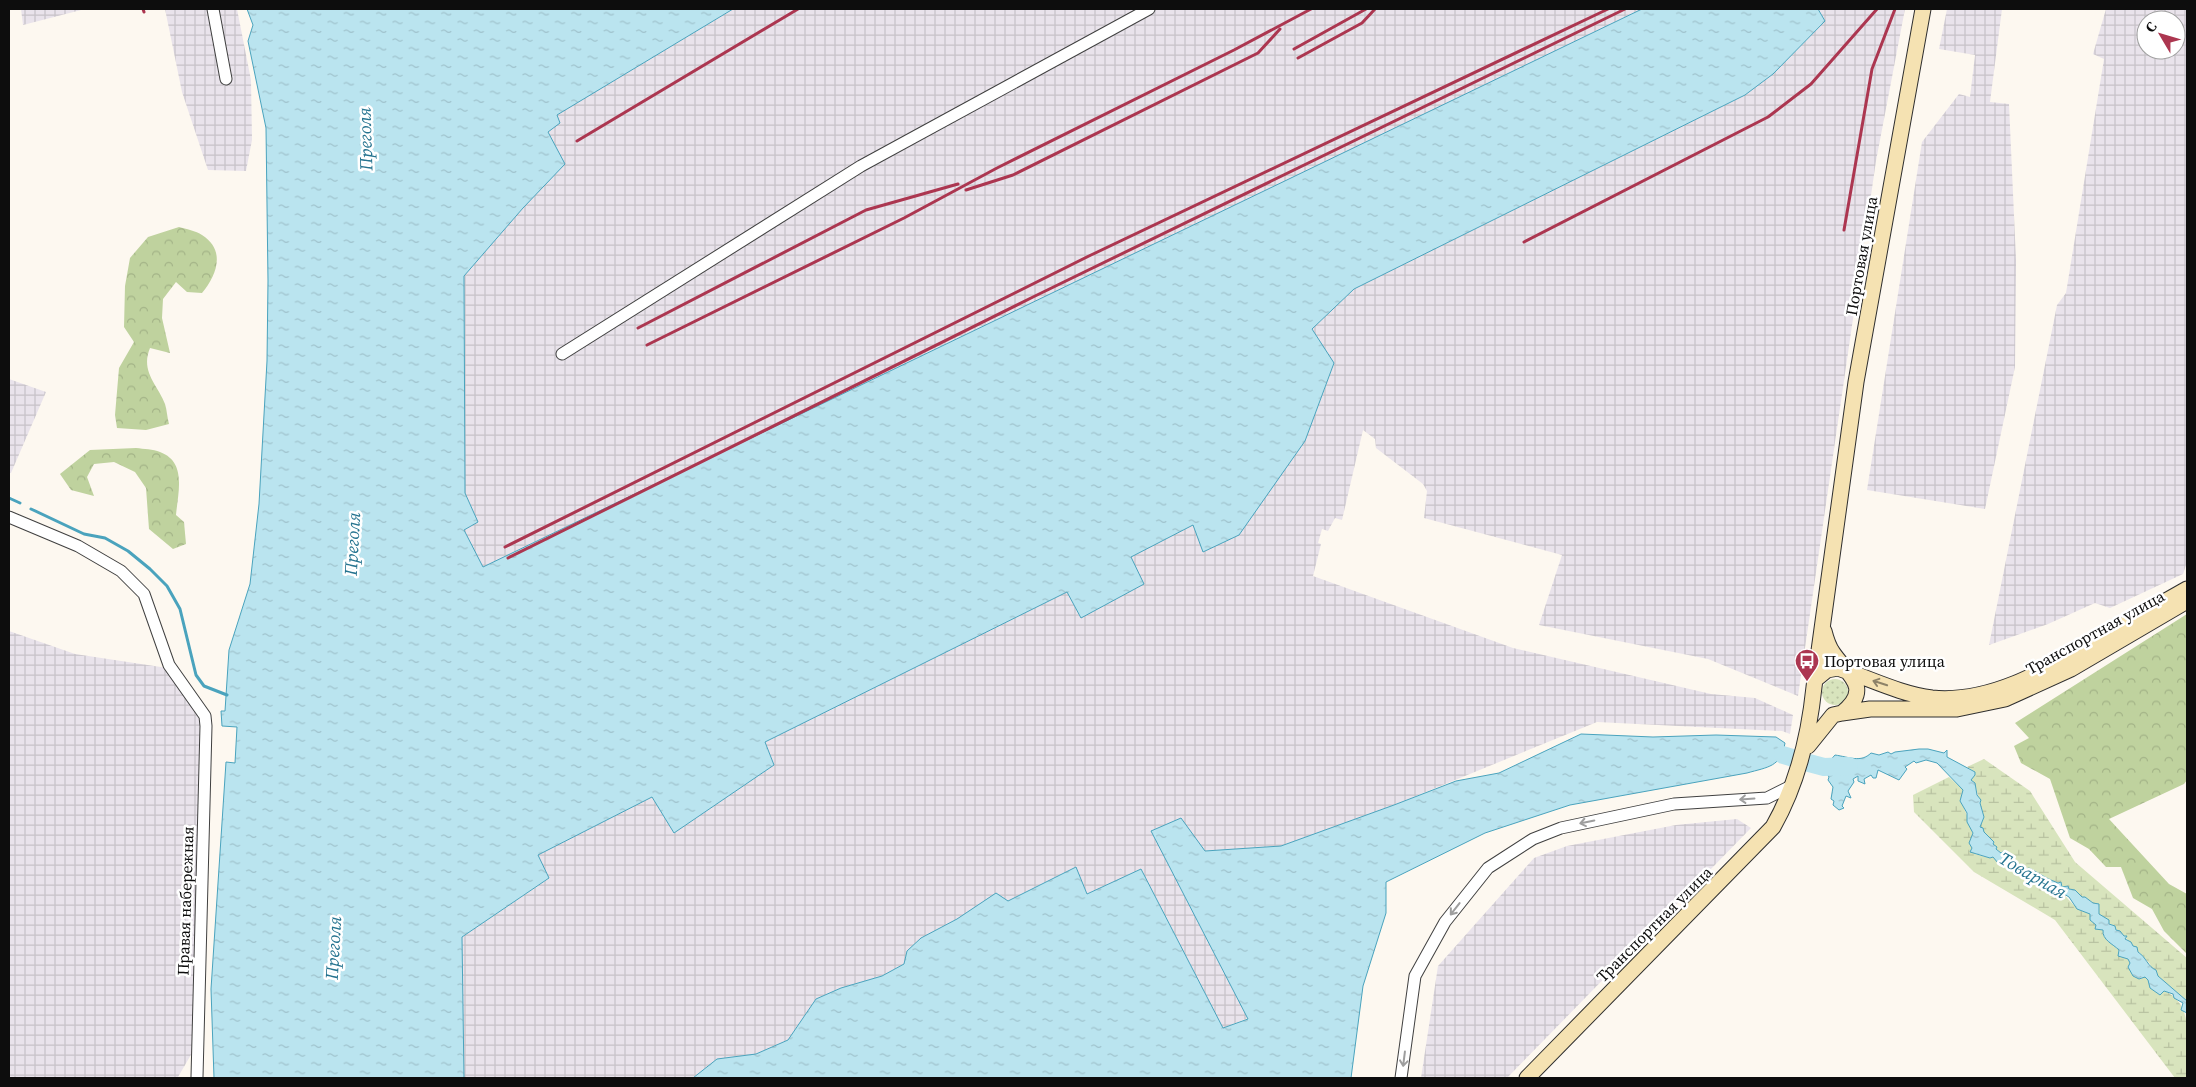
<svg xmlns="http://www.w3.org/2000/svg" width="2196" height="1087" font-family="'Source Serif 4',serif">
  <defs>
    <pattern id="industrial-grid" width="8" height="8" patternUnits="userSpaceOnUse" patternTransform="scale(1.25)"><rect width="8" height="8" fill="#e9e3eb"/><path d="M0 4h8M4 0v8" fill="none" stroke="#c7c2c8"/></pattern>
    <pattern id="grass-dots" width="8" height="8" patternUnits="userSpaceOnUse" patternTransform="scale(1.25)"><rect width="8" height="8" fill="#d8e4bd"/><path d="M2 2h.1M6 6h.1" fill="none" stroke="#b8c2a1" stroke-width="1.8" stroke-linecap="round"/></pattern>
    <pattern id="forest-crowns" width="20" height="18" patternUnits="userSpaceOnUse" patternTransform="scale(1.25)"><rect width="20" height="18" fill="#bfd29e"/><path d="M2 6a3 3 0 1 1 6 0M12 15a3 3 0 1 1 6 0" fill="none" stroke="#a3b387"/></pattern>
    <pattern id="wetland-marsh" width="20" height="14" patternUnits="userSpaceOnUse" patternTransform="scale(1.25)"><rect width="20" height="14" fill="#d8e4bd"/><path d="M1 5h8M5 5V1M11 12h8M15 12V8" fill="none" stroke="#b8c2a1"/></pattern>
    <pattern id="water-ripples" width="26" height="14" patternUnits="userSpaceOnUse" patternTransform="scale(1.25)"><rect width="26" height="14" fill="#bae4ef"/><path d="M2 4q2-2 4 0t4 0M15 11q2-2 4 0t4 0" fill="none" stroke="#9fc2cc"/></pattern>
  </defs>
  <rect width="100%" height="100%" fill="#fdf8f0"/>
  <path fill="url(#industrial-grid)" fill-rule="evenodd" d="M21 9H85L23 25Z
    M165 9H237L251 80 252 140 246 171 208 170 182 92Z
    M733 9H1642L483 568 464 530 478 522 465 493 464 276 523 208 564 164 548 132 556 115Z
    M1818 9H1905L1876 161 1798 696 1708 659 1539 625 1562 555 1424 518 1427 491 1423 484 1376 448 1375 439 1363 430 1342 520 1335 518 1328 531 1322 529 1318 543 1321 544 1313 576 1513 648 1711 694 1755 698 1793 715 1790 734 1782 731 1597 722 1394 805 1281 846 1205 851 1152 831 1248 1018 1223 1028 1141 869 1087 894 1076 867 1008 901 957 919 921 938 907 951 904 964 882 976 841 988 816 999 788 1040 757 1054 717 1059 693 1078H464L462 937 548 879 538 855 652 797 674 833 774 765 765 742 1067 592 1081 618 1130 557 1193 524 1305 441 1334 364 1312 329 1354 289 1745 95 1773 74 1825 21Z
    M1947 9H2002L1990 102 2009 104 2016 260 2015 367 1985 509 1867 490 1922 142 1959 94 1970 97 1975 55 1939 49Z
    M2106 9H2187V562L2183 574 2110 608 2095 603 2048 624 1989 645 2057 305 2066 293 2104 59 2093 54ZM2146 20H2176V50H2146Z
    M9 379 46 392 11 473H9Z
    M9 631 75 654 174 669 196 714 205 720 192 1053 178 1077 190 1078H9Z
    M1737 819 1751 828 1507 1078H1421L1438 966 1534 858 1567 846 1676 825Z"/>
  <path fill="url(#grass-dots)" d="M1822 692a13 13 0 1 1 26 0a13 13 0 1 1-26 0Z"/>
  <path fill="url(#forest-crowns)" d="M179 227C186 229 196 231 202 235 226 250 217 275 202 293L187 292 176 282 163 299 162 318 170 353 150 348C140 372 158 385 165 404 167 410 167 417 169 424L146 430 117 428 115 415 119 368 134 342 124 327 125 286 130 258 148 237Z
    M136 448C144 449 153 449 160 452 187 462 178 492 176 515L184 522 186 544 173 549 149 529 146 488 135 472 114 462 94 464 87 477 94 496 71 490 60 474 90 450Z
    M2187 614V780L2184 784 2109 819 2169 884 2187 894V954L2164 931 2152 909 2133 898 2121 867H2106L2089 849 2070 838 2050 779 2021 763 2014 746 2029 738 2015 723Z"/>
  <path fill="url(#wetland-marsh)" d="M1984 759 2030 791 2075 862 2187 958V1001L2158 976 2156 970 2151 968 2150 964 2125 937 2099 914C2098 905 2092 902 2085 897H2082L2075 890 2061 887V882L2058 883 2038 875 2029 869 2024 870 2020 864H2017L1995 848 1980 827 1984 817 1976 788 1971 780 1975 772 1967 767Z
    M1949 777 1963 790 1960 801C1966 811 1969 820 1972 831 1975 840 1970 844 1975 854L1990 858 1993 856 2025 878H2031L2041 888C2057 882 2066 898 2076 907 2080 910 2085 912 2090 914V920L2103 930C2102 939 2113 944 2119 950L2118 953 2128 959 2148 980 2150 988 2160 995 2164 991C2196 1003 2187 1049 2187 1078H2175L2055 920 1974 872 1914 812 1913 795Z"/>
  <path fill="url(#water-ripples)" stroke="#4aa3bd" d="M247 9H733L557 115 560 123 548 132 565 164 523 208 464 276 465 493 478 522 464 530 483 567 1642 9H1818L1825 21 1773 74 1745 95 1354 289 1312 329 1334 363 1305 441 1239 535 1203 552 1193 525 1131 557 1144 584 1081 618 1067 592 765 742 774 765 674 833 652 797 538 855 549 878 462 937 464 1078H214L211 989 226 762 235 763 237 727 222 726 221 711H225L229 650 250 584 259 504 267 361 268 281 266 128 248 41 253 25Z
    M1581 734 1653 737 1716 735 1776 737 1785 743C1781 767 1768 767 1747 773L1570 805 1485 833 1386 882V913L1363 986 1351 1078H693L717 1059 756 1054 788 1040 816 999 841 988 882 976 904 964 907 951 921 938 957 919 996 893 1008 901 1076 867 1087 894 1141 869 1223 1028 1248 1019 1151 831 1181 818 1205 851 1281 846 1394 805 1456 781 1499 773Z
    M1919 749H1928L1944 753 1947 750V757L1975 772V775L1971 780 1975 783 1977 795 1981 800 1980 803 1984 817 1980 827 1983 828 1984 832 1994 842 1993 844 1997 847 1996 849 2001 853 2004 851 2009 858 2012 856V860L2017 864 2023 865 2024 870 2029 868C2040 874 2047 879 2058 883L2061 882 2062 887 2068 886 2069 889 2075 890 2082 897H2085L2093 903 2099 904V914L2109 920V924L2115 926 2116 930 2120 931 2124 936H2127L2125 939 2131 942 2133 946 2137 947 2138 952C2146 957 2148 967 2156 970L2158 976 2187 1001V1013L2181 1010 2183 1003 2174 998 2173 994 2164 991 2160 995 2150 988 2148 980 2145 977 2139 979 2133 976 2128 967 2130 963 2128 959 2118 956 2119 950C2113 944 2102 940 2103 930L2095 929 2096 925 2090 920V914L2077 909 2069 897 2054 888H2041L2031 878H2025L2001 862 1998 863 1993 857 1990 858 1970 852 1972 848 1969 843 1973 833 1967 822V813L1960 801 1963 790 1937 763 1926 760 1916 763 1914 761 1905 767 1907 769 1899 780 1878 770 1876 778H1873L1871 775 1864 779 1865 784 1858 781V776L1853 779 1854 782 1848 791 1851 798 1846 796 1842 806 1844 808 1839 810 1833 805 1834 801 1831 799 1833 787 1828 780 1829 777 1826 772 1827 764 1835 755C1849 757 1861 763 1871 753L1879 755 1888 752 1891 754 1895 752Z"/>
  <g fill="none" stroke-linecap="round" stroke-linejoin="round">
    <path stroke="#4aa3bd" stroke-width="3" d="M9 498 20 503
      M31 509 84 534 105 538 128 551 150 569 167 586 180 609 196 675 204 686 227 695"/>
    <path stroke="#bae4ef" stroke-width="18" d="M1783 755 1793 758
      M1809 763 1824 767 1849 766"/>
    <defs>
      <path id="street" d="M213 9 226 79
        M562 354 861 166 1149 9
        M9 517 78 546 121 571 144 594 169 665 205 716 206 726 197 1077
        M1401 1078 1415 976 1445 922 1488 868 1533 839 1561 828 1674 804 1767 798 1793 785"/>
      <path id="secondary" d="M1824 631C1826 639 1828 646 1833 653 1848 675 1873 688 1842 713
        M1816 679 1827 670 1838 668C1869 678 1900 694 1932 698 1993 704 2051 667 2101 638 2130 621 2159 605 2187 589
        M1808 746 1833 715 1842 713 1870 709H1957L2005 699 2071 669 2187 601
        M1527 1078 1773 827C1798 783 1809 736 1814 687L1856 382 1923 9"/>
    </defs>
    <use href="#street" stroke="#404040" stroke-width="13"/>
    <use href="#secondary" stroke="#2f2f2f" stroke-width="17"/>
    <use href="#street" stroke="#fff" stroke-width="11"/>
    <use href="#secondary" stroke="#f5e2b2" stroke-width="15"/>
    <path stroke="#ac3650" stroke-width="3" d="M143 9 144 12
      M1294 49 1366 9
      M1298 58 1362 23 1375 9
      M577 141 798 9
      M966 190 1013 175 1258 53 1280 29
      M1844 230 1872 69 1895 9
      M1524 242 1768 117 1811 84 1877 9
      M638 328 866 210 958 184
      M647 345 904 218 997 168 1234 50 1311 9
      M505 547 1091 255 1608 9
      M508 558 1033 297 1625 9"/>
  </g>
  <defs><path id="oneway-shaft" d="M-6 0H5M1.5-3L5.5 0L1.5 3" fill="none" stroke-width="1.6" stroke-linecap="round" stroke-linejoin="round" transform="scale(1.25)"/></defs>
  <use stroke="#8d8268" href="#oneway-shaft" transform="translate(1880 683) rotate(-162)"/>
  <g stroke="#9e9e9e">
    <use href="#oneway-shaft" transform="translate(1747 799) rotate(176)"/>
    <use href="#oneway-shaft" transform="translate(1587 822) rotate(168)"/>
    <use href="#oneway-shaft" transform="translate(1455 909) rotate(128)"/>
    <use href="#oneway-shaft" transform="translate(1404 1059) rotate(97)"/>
  </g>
  <defs>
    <symbol id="bus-pin" viewBox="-11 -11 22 30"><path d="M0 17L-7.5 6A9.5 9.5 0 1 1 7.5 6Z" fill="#ac3650" stroke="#fff"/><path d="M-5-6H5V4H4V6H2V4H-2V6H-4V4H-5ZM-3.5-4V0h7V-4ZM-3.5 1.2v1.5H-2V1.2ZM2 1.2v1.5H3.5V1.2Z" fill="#fff"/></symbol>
  </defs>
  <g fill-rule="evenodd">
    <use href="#bus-pin" x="1793" y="647" width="28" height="38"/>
  </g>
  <g text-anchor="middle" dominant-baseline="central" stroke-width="5" stroke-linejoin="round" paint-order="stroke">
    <g font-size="16" fill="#0d0d0d" stroke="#fff">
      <text transform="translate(1861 256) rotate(-80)">Портовая улица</text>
      <text transform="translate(2095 632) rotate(-29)">Транспортная улица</text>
      <text transform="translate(185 901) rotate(-88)">Правая набережная</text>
      <text transform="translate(1654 924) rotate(-45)">Транспортная улица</text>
    </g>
    <g font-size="16" fill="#0d0d0d" stroke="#fff" text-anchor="start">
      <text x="1824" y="661">Портовая улица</text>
    </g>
    <g font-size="18" font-style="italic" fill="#267490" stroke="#fff">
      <text transform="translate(365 139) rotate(-92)">Преголя</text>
      <text transform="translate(352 544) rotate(-87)">Преголя</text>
      <text transform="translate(2033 875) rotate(30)">Товарная</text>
      <text transform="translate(333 948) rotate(-87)">Преголя</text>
    </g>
  </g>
  <rect width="2196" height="1087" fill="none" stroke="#0d0d0d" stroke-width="20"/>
  <g transform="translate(2161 35) rotate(308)"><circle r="24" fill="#ffffff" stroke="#9e9e9e"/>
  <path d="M0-4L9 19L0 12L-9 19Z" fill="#ac3650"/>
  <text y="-8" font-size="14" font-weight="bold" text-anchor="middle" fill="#0d0d0d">С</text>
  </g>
</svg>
